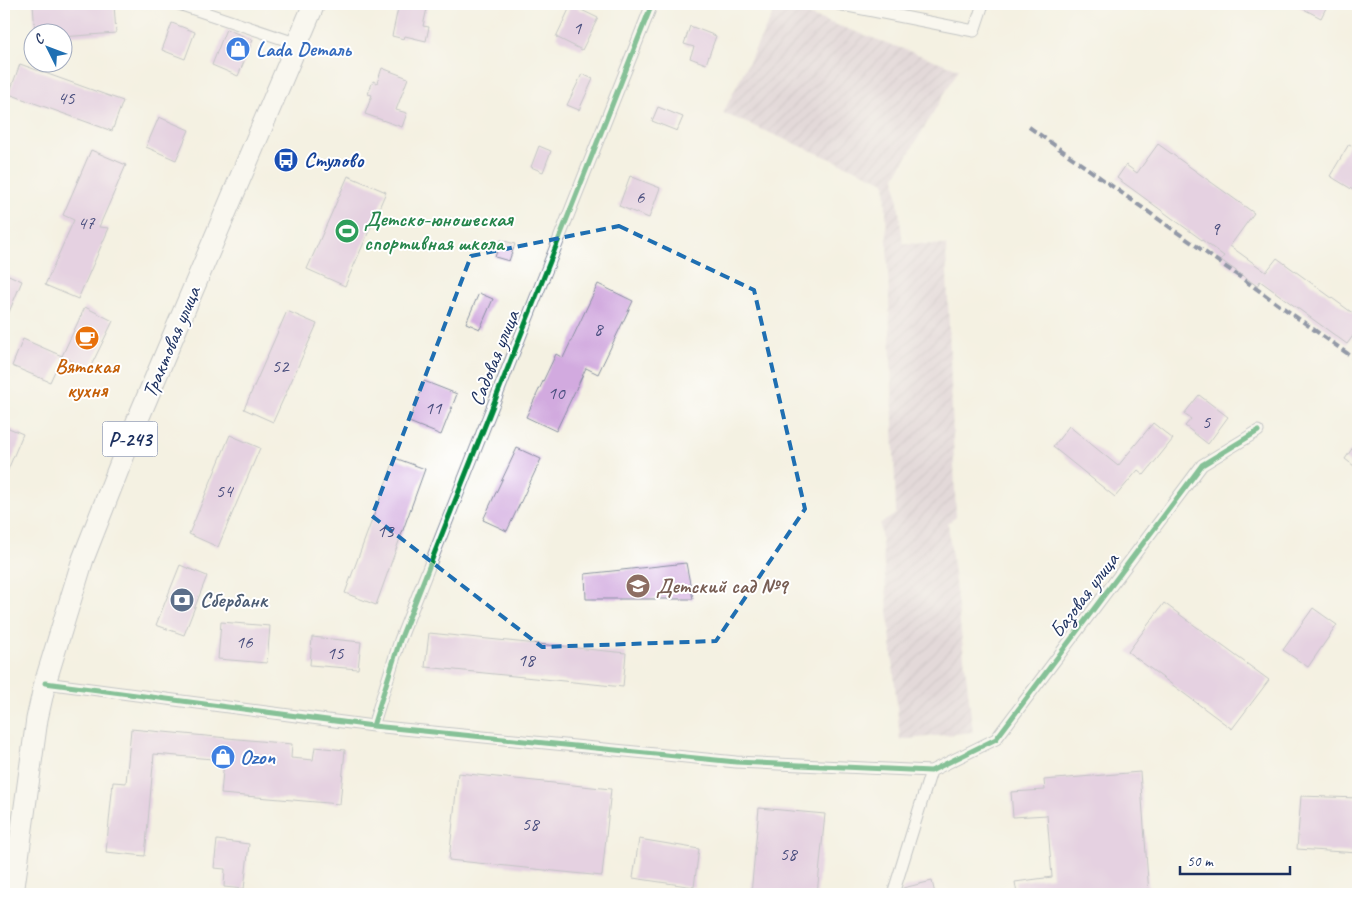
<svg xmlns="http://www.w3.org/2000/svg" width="1362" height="898" font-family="Caveat,sans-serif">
  <defs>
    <pattern id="industrial-furrows" width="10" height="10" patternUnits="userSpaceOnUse" patternTransform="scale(1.25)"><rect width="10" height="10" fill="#cfbdcf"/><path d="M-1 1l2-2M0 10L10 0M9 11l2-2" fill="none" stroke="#a79aab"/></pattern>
  </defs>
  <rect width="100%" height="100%" fill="#fff"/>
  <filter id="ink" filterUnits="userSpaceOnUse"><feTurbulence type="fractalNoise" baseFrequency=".02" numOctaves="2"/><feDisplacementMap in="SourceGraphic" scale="10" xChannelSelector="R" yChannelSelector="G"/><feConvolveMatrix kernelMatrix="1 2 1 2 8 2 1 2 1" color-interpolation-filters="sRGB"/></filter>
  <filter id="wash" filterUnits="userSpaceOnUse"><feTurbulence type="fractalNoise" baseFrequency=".0096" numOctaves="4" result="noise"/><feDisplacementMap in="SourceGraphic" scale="20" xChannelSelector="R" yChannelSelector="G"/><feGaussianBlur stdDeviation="1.12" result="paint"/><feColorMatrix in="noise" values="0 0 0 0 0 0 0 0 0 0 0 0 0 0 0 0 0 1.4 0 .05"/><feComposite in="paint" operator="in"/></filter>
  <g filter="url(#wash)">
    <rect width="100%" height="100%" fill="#f4f1e2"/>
    <path fill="url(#industrial-furrows)" d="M778 4 959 69 895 177 903 243 946 245 956 517 948 523 973 732 900 740 880 524 896 514 885 182 723 113Z"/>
    <g id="blocks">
      <path fill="#d2aadf" d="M33 4H114L116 33 62 37V32H35Z
        M399 4H428L423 26 429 27 426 41 405 36 404 39 392 36Z
        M1294 4H1328L1321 18Z
        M571 5 598 18 582 50 556 37Z
        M172 23 195 32 185 59 162 50Z
        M690 26 716 36 706 64 690 58 694 47 684 44Z
        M226 29 253 40 238 76 212 65Z
        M20 64 123 101 112 131 9 94Z
        M382 68 408 78 396 110 407 113 402 127 365 114 372 95 368 94 373 81 377 83Z
        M582 74 593 79 579 110 567 105Z
        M658 107 683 117 677 131 652 121Z
        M159 117 189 130 176 160 146 147Z
        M1158 144 1254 213 1230 246 1266 272 1277 258 1358 317V329L1347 344 1260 281 1257 286 1221 260 1224 256 1117 178 1126 165 1137 173Z
        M1349 144 1358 149V193L1330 176Z
        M539 146 551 151 543 172 531 167Z
        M91 150 126 165 99 227 109 228 78 299 45 285 74 220 63 215Z
        M348 176 386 192 345 286 307 269Z
        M630 176 660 188 649 218 619 206Z
        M501 240 515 244 509 261 495 257Z
        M4 273 22 281 4 324Z
        M598 284 633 301 598 374 586 368 556 431 526 417 556 354 563 358Z
        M479 293 493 299 480 329 466 323Z
        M85 307 113 321 89 370 62 356Z
        M287 311 317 324 273 422 244 409Z
        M23 339 62 356 50 382 12 366Z
        M424 381 457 394 441 435 409 422Z
        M1199 395 1228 417 1208 444 1185 426 1191 419 1184 414Z
        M1153 423 1173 439 1144 475 1138 470 1115 497 1053 447 1069 426 1118 466Z
        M4 426 23 434 4 479Z
        M230 435 260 448 218 547 189 534Z
        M1358 440V469L1345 459Z
        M517 448 541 459 507 531 483 520Z
        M395 458 425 469 376 605 345 593Z
        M686 563 693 599H586L585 574Z
        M180 565 207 576 184 635 156 625Z
        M1164 603 1269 680 1232 729 1128 652Z
        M1313 608 1337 625 1308 667 1283 650Z
        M221 622 270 626 267 663 218 659Z
        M429 633 626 653 623 687 425 667Z
        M312 637 361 642 358 669 310 665Z
        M131 729 292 744 291 758 313 760 315 747 345 750 340 804 221 794 224 760 154 754 145 856 106 852 113 782 126 783Z
        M1140 772 1149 894H1017L1015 882 1052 877 1047 815 1013 817 1011 792 1045 790 1044 780Z
        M458 773 611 789 602 876 449 860Z
        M1301 796 1358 798V853L1297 849Z
        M759 808 825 814 817 894H751Z
        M639 839 699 849 694 887 633 878Z
        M217 840 249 844 244 889 224 887 225 869 214 868Z
        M932 881 935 894H901L903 888Z"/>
    </g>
  </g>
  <g filter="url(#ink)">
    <use href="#blocks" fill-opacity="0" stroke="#8890a0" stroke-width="1"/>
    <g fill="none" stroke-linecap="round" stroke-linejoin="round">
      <defs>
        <path id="street" d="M179 4 298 44
          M838 4 974 31 983 4
          M45 683 373 726 736 762 931 771 996 739 1202 465 1258 431
          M373 726 400 640 652 4
          M893 894 931 771"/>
        <path id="highway" d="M13 894 37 719 45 683 83 559 138 419 314 4"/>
      </defs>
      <use href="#street" stroke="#8890a0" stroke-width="13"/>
      <use href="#highway" stroke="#8890a0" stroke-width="23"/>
      <use href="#street" stroke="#fff" stroke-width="11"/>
      <use href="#highway" stroke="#fff" stroke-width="21"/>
      <path stroke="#1b2f5e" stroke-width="4" stroke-dasharray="8 4" stroke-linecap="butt" d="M1029 127 1358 361"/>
      <defs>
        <path id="cycleway" d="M45 683 373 726 736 762 931 771 996 739 1202 465 1258 431
          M373 726 400 640 652 4"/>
      </defs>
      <use href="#cycleway" stroke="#fff" stroke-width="8"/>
      <use href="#cycleway" stroke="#00873e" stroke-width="5"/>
    </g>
  </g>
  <path d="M0 0H1362V898H0ZM619 226 754 290 805 509 716 641 542 647 372 516 471 256Z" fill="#f4f1e2" fill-opacity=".55" fill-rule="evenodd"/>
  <path fill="none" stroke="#1f6fb2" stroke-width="4" stroke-dasharray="10 6" stroke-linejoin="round" d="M619 226 754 290 805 509 716 641 542 647 372 516 471 256Z"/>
  <defs>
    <symbol id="shop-disc" viewBox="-11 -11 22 22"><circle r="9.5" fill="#3f7fe0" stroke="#fff"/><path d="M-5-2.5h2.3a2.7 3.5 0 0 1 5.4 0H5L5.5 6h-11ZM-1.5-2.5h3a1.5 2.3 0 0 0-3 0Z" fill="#fff"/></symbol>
    <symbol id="bus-disc" viewBox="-11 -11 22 22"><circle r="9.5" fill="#1a4fb4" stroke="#fff"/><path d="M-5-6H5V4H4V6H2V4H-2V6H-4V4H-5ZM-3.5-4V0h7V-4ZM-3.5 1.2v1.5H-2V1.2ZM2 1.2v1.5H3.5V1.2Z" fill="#fff"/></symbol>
    <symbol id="stadium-disc" viewBox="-11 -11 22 22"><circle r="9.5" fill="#2e9e5b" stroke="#fff"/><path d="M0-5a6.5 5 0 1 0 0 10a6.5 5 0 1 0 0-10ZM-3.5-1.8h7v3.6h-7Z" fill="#fff"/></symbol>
    <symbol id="cafe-disc" viewBox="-11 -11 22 22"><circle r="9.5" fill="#e8710a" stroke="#fff"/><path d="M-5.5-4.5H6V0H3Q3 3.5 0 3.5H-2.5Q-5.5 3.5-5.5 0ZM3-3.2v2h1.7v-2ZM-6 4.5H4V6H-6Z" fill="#fff"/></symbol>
    <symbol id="school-disc" viewBox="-11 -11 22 22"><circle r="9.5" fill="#8d6e63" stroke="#fff"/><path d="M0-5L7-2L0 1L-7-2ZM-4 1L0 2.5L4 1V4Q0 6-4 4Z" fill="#fff"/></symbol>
    <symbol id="bank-disc" viewBox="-11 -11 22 22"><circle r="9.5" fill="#5c6f8a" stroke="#fff"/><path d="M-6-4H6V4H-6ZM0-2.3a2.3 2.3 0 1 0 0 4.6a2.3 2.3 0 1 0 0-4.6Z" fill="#fff"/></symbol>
  </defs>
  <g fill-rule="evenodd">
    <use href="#shop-disc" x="224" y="35" width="28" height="28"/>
    <use href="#bus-disc" x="272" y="146" width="28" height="28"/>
    <use href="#stadium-disc" x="333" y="217" width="28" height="28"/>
    <use href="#cafe-disc" x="73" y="324" width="28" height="28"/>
    <use href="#school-disc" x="624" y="572" width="28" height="28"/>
    <use href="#bank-disc" x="168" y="586" width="28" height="28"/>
    <use href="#shop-disc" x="209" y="743" width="28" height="28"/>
  </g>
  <g text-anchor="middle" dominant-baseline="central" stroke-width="4" stroke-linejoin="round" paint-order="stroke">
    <g font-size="19" fill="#494e7e">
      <text x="577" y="28">1</text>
      <text x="66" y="98">45</text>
      <text x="640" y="197">6</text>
      <text x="86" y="223">47</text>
      <text x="1215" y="229">9</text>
      <text x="598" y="329">8</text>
      <text x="280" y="366">52</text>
      <text x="556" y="393">10</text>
      <text x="433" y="408">11</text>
      <text x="1206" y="422">5</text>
      <text x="224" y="491">54</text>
      <text x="385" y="531">13</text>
      <text x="244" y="642">16</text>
      <text x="335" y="653">15</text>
      <text x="526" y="660">18</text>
      <text x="530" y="824">58</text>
      <text x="788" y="854">58</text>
    </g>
    <rect fill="#fff" stroke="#5f6d8e" stroke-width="1" x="102.5" y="421.5" width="55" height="35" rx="4"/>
    <g font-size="20" font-weight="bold" fill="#1b2f5e">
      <text x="130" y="439">Р-243</text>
    </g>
    <g font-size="21" font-weight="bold" fill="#366cbe" stroke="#fff" text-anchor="start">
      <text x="256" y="49">Lada Dеталь</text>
      <text x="240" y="757">Ozon</text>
    </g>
    <g font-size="21" font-weight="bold" fill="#164399" stroke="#fff" text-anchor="start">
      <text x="304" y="160">Стулово</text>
    </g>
    <g font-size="21" font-weight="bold" fill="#27864d" stroke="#fff" text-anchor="start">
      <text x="364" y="219">Детско-юношеская<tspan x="364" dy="24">спортивная школа</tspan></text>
    </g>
    <g font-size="21" fill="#1b2f5e" stroke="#fff">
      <text transform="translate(171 342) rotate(-67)">Трактовая улица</text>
      <text transform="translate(494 358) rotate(-68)">Садовая улица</text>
      <text transform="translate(1084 595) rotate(-53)">Базовая улица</text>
    </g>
    <g font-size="21" font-weight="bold" fill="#c56008" stroke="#fff">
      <text x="87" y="366">Вятская<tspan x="87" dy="24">кухня</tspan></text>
    </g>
    <g font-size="21" font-weight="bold" fill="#785e54" stroke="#fff" text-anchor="start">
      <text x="656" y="586">Детский сад №9</text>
    </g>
    <g font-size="21" font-weight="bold" fill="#4e5e75" stroke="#fff" text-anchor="start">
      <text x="200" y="600">Сбербанк</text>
    </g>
  </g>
  <rect width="1362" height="898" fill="none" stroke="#fff" stroke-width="20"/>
  <g transform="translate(48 48) rotate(312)"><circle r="24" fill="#ffffff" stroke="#a4acbf"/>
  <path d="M0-4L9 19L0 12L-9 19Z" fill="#1f6fb2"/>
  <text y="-8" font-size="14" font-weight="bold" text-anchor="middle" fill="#1b2f5e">С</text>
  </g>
  <path d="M1180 866v8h110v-8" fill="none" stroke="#1b2f5e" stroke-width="2.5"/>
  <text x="1187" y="866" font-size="15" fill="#1b2f5e" stroke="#ffffff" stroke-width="4" paint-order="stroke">50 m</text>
</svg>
